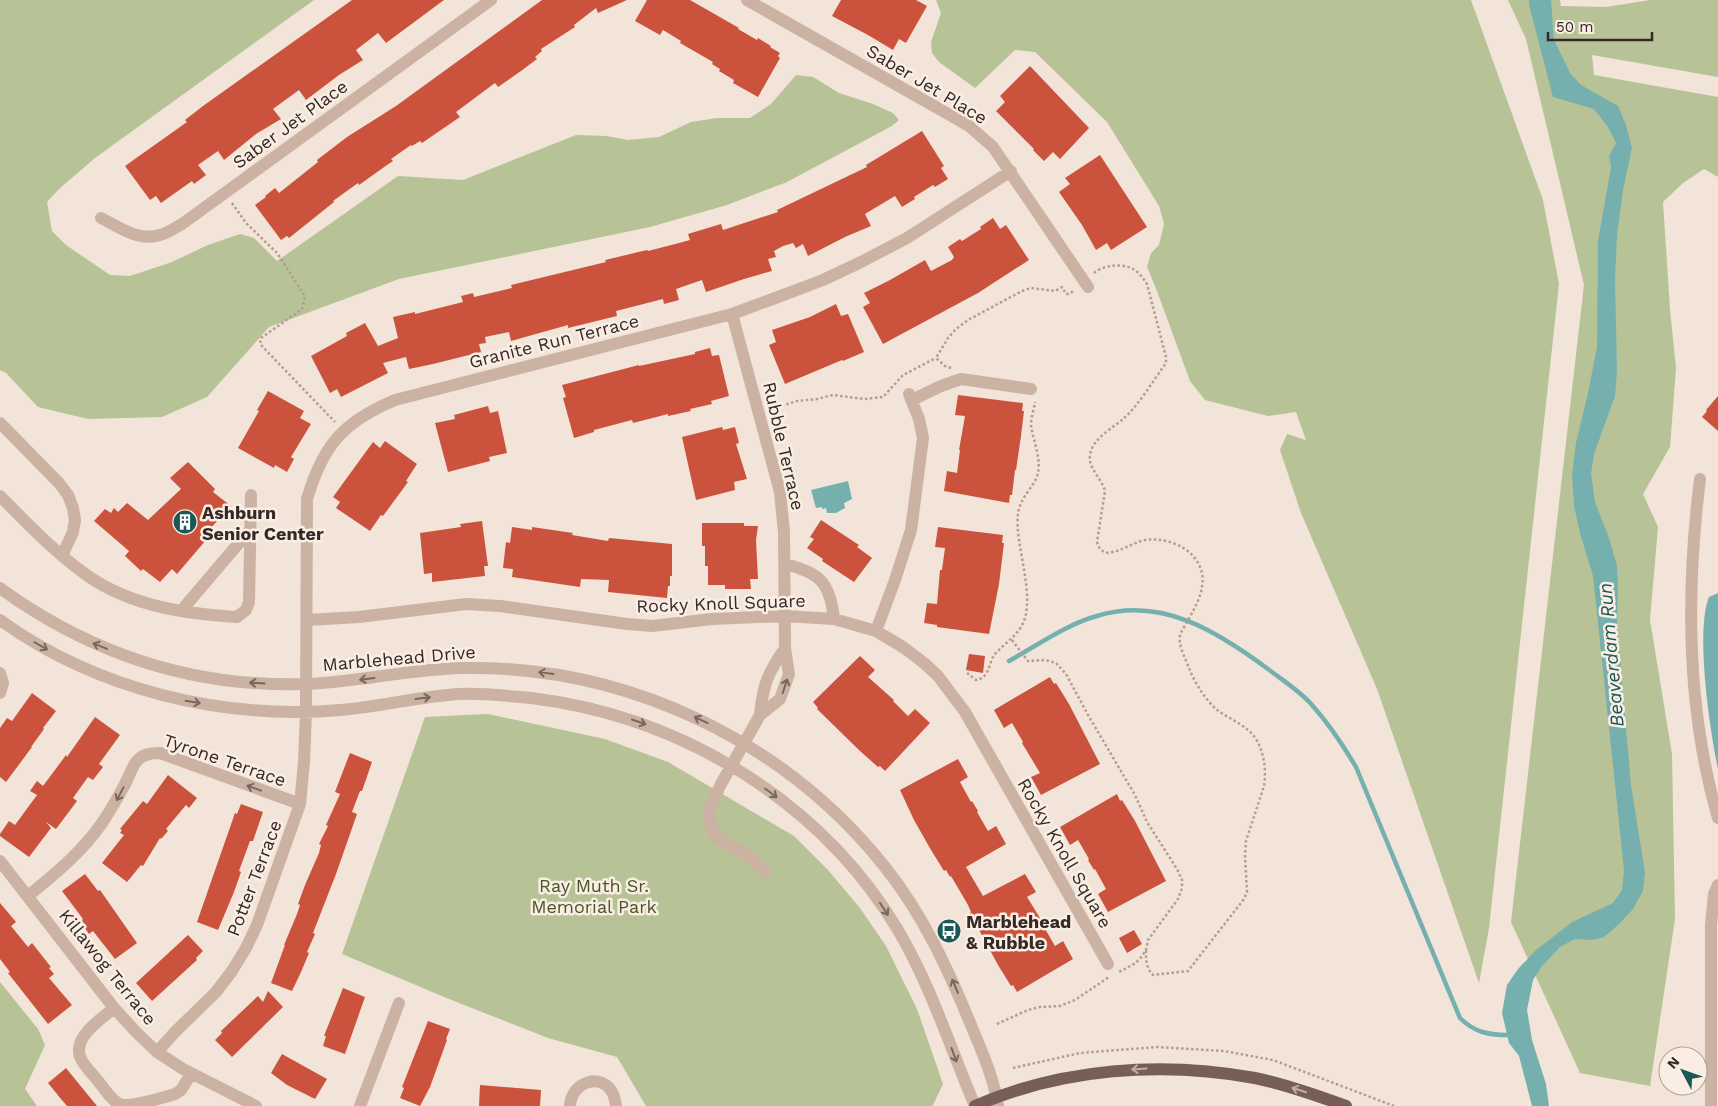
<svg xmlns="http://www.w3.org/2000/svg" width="1718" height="1106" font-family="'Work Sans',sans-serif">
  <rect width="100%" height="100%" fill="#f2e4d8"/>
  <path fill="#b7c297" d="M0 0H314L95 158 59 189 47 202 52 231 66 245 110 275 130 276 172 262 208 245 240 234 254 238 277 261 398 176 463 180 576 135 607 136 628 140 659 137 691 122 717 118H750L771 104 796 75 813 77 839 93 873 104 893 113 899 120 892 126 787 182 727 205 650 227 399 279 269 327 207 397 162 417 88 419 38 407 6 373 0 370Z
    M936 0H1471L1543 200 1559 284 1489 928 1479 983 1377 689 1301 513 1280 450 1287 434 1306 440 1296 412 1268 416 1205 400 1190 381 1157 291 1147 267 1151 253 1159 245 1164 224 1159 206 1107 122 1035 52 1015 50 975 88 939 62 932 53 931 42 941 13Z
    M1508 0H1560L1561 6 1606 7 1650 0H1718V77L1592 55 1594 75 1718 97V177L1704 169 1683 183 1663 202 1670 309 1676 368 1670 447 1643 494 1658 527 1650 620 1672 754 1675 919 1650 1086 1580 1073 1511 922 1584 285 1526 39Z
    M488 714 605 739 668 762 794 836 828 870 860 908 886 946 917 1009 943 1084 933 1105 931 1106H646L617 1057 548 1038 449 999 342 954 425 717Z
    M0 982 38 1029 45 1045 25 1089 37 1106H0Z"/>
  <path fill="#76b0ae" d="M1529 0H1551L1554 40 1570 73 1581 85 1618 106 1626 125 1632 148 1623 190 1617 235 1615 281 1617 371 1615 396 1594 454 1591 474 1595 502 1609 538 1617 566 1618 587 1617 626 1631 785 1645 873 1643 891 1633 909 1619 924 1604 937 1592 940 1575 939 1560 947 1542 966 1533 980 1527 1010 1532 1040 1546 1084 1549 1106H1532L1519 1056 1509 1043 1502 1013 1507 985 1518 969 1535 951 1572 922 1613 903 1622 890 1624 870 1593 576 1580 533 1574 506 1572 476 1576 443 1588 393 1597 347 1598 241 1611 167 1609 156 1616 143 1608 127 1594 109 1553 97 1529 5Z
    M848 481 852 499 844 503 845 508 836 513H827L826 508 822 509V507L816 508 811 490Z
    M1718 593V769C1710 731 1695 631 1709 597Z"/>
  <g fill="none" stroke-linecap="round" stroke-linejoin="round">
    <path stroke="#76b0ae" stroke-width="4.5" d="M1009 661C1036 646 1067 624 1097 616 1162 596 1218 632 1268 669 1282 680 1300 691 1312 705 1329 724 1343 745 1356 767L1460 1018C1474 1032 1488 1035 1507 1035"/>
  </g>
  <path fill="#cb533d" d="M352 0H444L386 43 378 33 356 50 363 60 339 75 306 100 299 90 273 109 281 119 256 134 224 160 218 151 198 165 206 175 194 184 192 181 161 203 156 196 150 200 125 166 187 122 185 120 203 106Z
    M542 0H627L598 13 596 8 574 25 575 27 541 49 542 51 535 57 537 59 521 71 498 87 495 83 456 112 460 117 422 143 420 141 412 146 411 145 391 159 393 161 387 165 359 185 358 183 333 201 334 202 289 238 287 236 281 240 255 205 266 197 265 196 275 188 279 193 318 162 317 160 347 137 396 106Z
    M647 0H690L739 28 738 29 757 40 758 38 771 46 770 47 780 53 778 56 780 58 758 97 733 83 734 80 719 71 720 69 712 64 713 62 680 43 681 41 663 30 660 35 635 21Z
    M841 0H916L927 6 906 43 899 39 893 50 868 35 832 16Z
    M1030 66 1089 128 1060 159 1053 152 1044 161 1033 150 1034 149 996 111 1005 102 1000 96Z
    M922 131 944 166 941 168 948 179 935 187 933 185 914 197 915 199 902 207 895 196 865 214 871 226 845 237 808 256 803 244 796 248 793 243 783 246 774 251 776 257 768 259 772 271 744 279 706 292 702 280 676 289 679 300 664 304 663 299 616 311 617 316 568 328V325L511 341 509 332 485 337 486 343 479 344 481 352 433 364 409 369 406 357 383 363 388 373 341 397 337 389 330 393 311 356 347 336 346 333 365 323 378 346 398 338 393 317 415 312V314L463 302 461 296 473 293 474 297 512 288 511 285 606 262 605 260 647 250 648 251 679 243 690 240 688 234 721 224 723 230 778 212 777 210 867 167 866 165Z
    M1100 155 1147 227 1111 250 1107 243 1096 250 1082 225 1059 192 1070 184 1065 178Z
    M993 218 1000 229 1006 225 1029 260 978 293 883 344 863 307 870 303 864 293 890 280 925 260 931 271 952 260 954 257 948 247 960 239 962 241 981 229 980 227Z
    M836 304 841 316 848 314 864 352 843 361 842 360 785 384 769 345 776 342 772 330 810 317Z
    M710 348 712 356 719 355 729 396 711 401 712 404 690 409 691 411 668 416V414L633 423 632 420 594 430V432L574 438 563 398 566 397 562 385 639 365V366L695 354V352Z
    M268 391 304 411 300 418 311 424 291 457 294 459 287 472 275 465 274 468 238 448 259 411 257 410Z
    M958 395 1023 403 1022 411H1024L1021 436 1016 470H1015L1012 495H1010L1009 503 944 491 947 471 957 473 960 450H959L965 416 955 415Z
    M1718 396V431L1702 417 1707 411 1706 410Z
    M488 406 490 413 498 411 507 453 489 457 490 461 448 472 435 423 455 419 454 415Z
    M722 427 723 430 735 427 739 443 736 444 747 479 734 482 735 490 696 500 682 437Z
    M385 441 417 464 406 481 408 482 383 516 381 515 370 531 336 508 340 502 333 497 373 442 380 448Z
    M188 462 215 489 213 492 231 506 209 530 212 533 177 574 172 569 160 582 143 569 141 571 125 556 129 551 94 521 105 509 111 513 114 508 118 512 127 503 148 520 181 489 170 478Z
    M821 520 859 545 857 547 872 558 854 582 822 561 823 559 807 548 814 539 810 537Z
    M482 521 488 566H484L485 576 432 582V573L424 574 420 533 461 527 460 524Z
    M702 523H744V526H758L756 540 758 579H750L751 589H725V585H708V566H705V546H702Z
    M512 527 532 530V527L573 533 572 535 608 541 609 538 672 544V576H670V586H668L667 598 608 592 609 580 581 579 580 587 512 577 513 569 503 568 506 542 510 543Z
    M938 527 1003 535 1002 543H1004L999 584 989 634 937 627V625L924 623 927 603 937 604 940 570H942L945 548 935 547Z
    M969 654 985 656 983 673 966 670Z
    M860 656 875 670 868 677 894 700 893 701 908 716 915 709 930 723 885 771 880 766 878 767 860 751 817 709 818 708 813 702Z
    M1050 677 1054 684 1056 683 1069 704 1100 764 1041 795 1031 777 1040 773 1022 743 1023 742 1012 723 1004 728 994 710Z
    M32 693 56 711 43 728 44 729 31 747H32L6 782 0 777V728L7 718 12 721Z
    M95 717 120 735 99 764 103 767 93 780 88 777 73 798 77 801 56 829 46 822 51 828 29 857 0 836V834L9 821 15 825 37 795 30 791 37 781 43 786 66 755 67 757Z
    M350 753 372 762 362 791H360L352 812 357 814 336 874 313 933 315 934 307 952 309 953 301 972 292 991 271 983 285 945H284L297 914 300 905 298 904 305 885 319 853 321 845 319 844 328 826 326 825 340 794 335 792Z
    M958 759 968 777 960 782 971 802 972 801 978 811 977 812 988 831 996 826 1006 844 966 867 983 896 1025 874 1036 892 1027 897 1045 926 1044 927 1055 946 1063 941 1073 959 1017 992 1013 985 1011 986 998 965 970 913 971 912 968 905 951 876 950 877 946 870 944 871 931 850 914 820 900 790Z
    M168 775 197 798 189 808 186 805 166 829 168 831 161 839 160 838 143 866 141 865 127 882 102 863 124 835 120 833 122 830 120 829 129 818 143 801 147 804Z
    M1117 794 1120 801 1122 800 1135 821 1166 881 1108 912 1098 894 1106 889 1095 869 1094 870 1088 860 1089 859 1078 840 1070 845 1060 827Z
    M241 804 263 812 253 841H250L239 871 241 872 234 892 218 930 197 922 235 813 237 814Z
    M85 874 98 891 100 890 137 943 115 959 93 931 89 934 80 921 83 919 62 891Z
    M0 903 16 922 11 926 28 947 32 943 51 967 49 968 54 974 49 978 72 1005 48 1024 8 973 10 972 0 959Z
    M1134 930 1142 944 1127 953 1119 938Z
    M188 935 203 951 196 958 197 960 152 1001 136 983Z
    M343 988 365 997 345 1054 323 1046 326 1036H324Z
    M268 991 283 1007 232 1057 215 1040 222 1033 221 1031 258 996 263 1002Z
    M428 1021 450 1029 446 1039 447 1040 430 1087 420 1106 400 1098 404 1088 402 1087Z
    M282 1054 327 1079 315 1099 287 1085 271 1073Z
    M66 1068 79 1084 97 1106H67L61 1099 48 1083Z
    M480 1085 541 1090 540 1106H479Z"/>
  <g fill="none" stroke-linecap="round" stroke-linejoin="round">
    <path stroke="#b69c8e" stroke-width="2.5" stroke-dasharray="2.5 2.5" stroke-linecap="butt" d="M232 203 246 223 277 253 305 296 302 309 261 338 260 344 335 422
      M1094 273C1104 265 1121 263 1133 269 1139 272 1143 278 1147 284L1166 357V363C1153 381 1139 405 1123 419 1112 429 1091 439 1090 456 1088 468 1102 479 1105 491L1097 542C1099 549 1101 551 1108 553 1120 551 1130 545 1141 541 1157 536 1182 543 1193 556 1212 577 1199 601 1187 622 1185 626 1181 631 1180 636 1178 645 1186 660 1189 668 1195 683 1204 698 1216 709 1226 717 1239 722 1248 730 1263 742 1267 768 1264 786L1246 841 1245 856 1247 892 1244 899 1188 971 1153 975C1146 968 1146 960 1146 950
      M951 368 945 366 936 358 948 338 956 329 968 320 1022 291 1031 288 1055 291 1062 287 1066 294H1069L1075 290
      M772 409 797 401 817 399 833 395 864 399 883 397 903 375 936 358
      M1012 640 1028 661 1045 660 1056 663 1066 674 1088 715 1135 795 1147 822 1177 869 1182 880V888L1178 899 1148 940 1146 950 1140 959 1134 964 1119 972
      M967 673 976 680C990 678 988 663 995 654 1004 644 1014 638 1021 627 1038 599 1014 545 1018 514 1020 496 1035 487 1038 473 1041 456 1033 441 1031 425 1031 418 1034 409 1035 402
      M997 1024 1028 1010 1040 1007 1060 1006 1075 1000 1109 977
      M1013 1068 1080 1053 1157 1047 1224 1051 1273 1060 1394 1106"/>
    <path stroke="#cbb2a3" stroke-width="12" d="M747 0 957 119 969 126 993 147 1088 287
      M101 218C119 227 139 242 160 235 168 233 175 228 182 224L491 0
      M732 314 780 492 784 532 785 648 789 674 780 699 760 715 721 784 710 807 709 816 711 825 717 838 752 858 765 872
      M912 400 941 386 961 379 1031 389
      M0 423 59 483 68 495 73 508 75 520 73 532 62 556
      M1700 479C1686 591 1686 708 1718 818
      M0 496C28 524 55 553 88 576 131 606 186 614 237 617L246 610 249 602 251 495
      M785 564C820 573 830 582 834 619
      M0 588C91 654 194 688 308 684 359 682 410 669 462 668 625 665 783 739 885 867 924 916 949 971 973 1030 983 1054 994 1079 998 1106
      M181 611 250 530
      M0 620C97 690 222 720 341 710 381 707 420 696 460 694 484 693 508 696 531 698 680 716 820 800 898 930 931 986 950 1047 975 1106
      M307 620 359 617 466 604 500 606 627 624 652 626 712 619 785 616 834 619 876 631 903 647 924 663 938 676 965 712 1108 964
      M876 631 895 580 911 530 923 438 919 419 909 394
      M0 673 3 683 0 693
      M760 715C763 684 768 673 785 648
      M0 861 114 1008 137 1033 157 1052 183 1069 256 1106
      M28 896C55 874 82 852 102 823 110 811 117 799 124 786 128 779 131 769 136 762 142 754 151 753 160 753L300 804
      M114 1008C100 1020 71 1038 81 1059 85 1067 93 1074 98 1081 105 1089 112 1102 122 1105 135 1106 162 1098 175 1094L181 1090 191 1074
      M157 1052 175 1032 216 992 232 971 246 948 257 925 300 804 304 762 306 712 307 499C323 445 343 422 395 400L732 314 770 300 823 280 861 262 907 238 1011 171
      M360 1106 399 1003
      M570 1106C571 1082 602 1071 613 1094 615 1098 615 1102 616 1106
      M1711 1106V925L1714 894 1718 885"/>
    <path stroke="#785f56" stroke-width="12" d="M975 1106C1062 1068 1162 1061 1255 1078 1285 1084 1316 1095 1346 1106"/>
  </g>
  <defs><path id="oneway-shaft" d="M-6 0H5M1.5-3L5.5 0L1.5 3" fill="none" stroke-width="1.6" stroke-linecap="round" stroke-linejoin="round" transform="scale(1.25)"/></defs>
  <g stroke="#78675e">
    <use href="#oneway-shaft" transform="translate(41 646) rotate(30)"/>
    <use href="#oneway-shaft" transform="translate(100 646) rotate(-158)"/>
    <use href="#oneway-shaft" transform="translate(546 673) rotate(-172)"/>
    <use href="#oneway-shaft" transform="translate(367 679) rotate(173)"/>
    <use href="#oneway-shaft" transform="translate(257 683) rotate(-177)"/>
    <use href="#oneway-shaft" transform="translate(785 686) rotate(-72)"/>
    <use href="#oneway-shaft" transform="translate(423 698) rotate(-7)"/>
    <use href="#oneway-shaft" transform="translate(193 702) rotate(10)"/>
    <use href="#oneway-shaft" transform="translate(701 720) rotate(-155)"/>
    <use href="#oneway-shaft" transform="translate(639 722) rotate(19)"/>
    <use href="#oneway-shaft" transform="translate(254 788) rotate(-160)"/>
    <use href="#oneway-shaft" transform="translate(771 793) rotate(37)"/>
    <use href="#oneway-shaft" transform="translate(120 794) rotate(118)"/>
    <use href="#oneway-shaft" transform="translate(884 909) rotate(56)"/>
    <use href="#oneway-shaft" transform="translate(955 986) rotate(-113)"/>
    <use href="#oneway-shaft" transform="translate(954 1055) rotate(70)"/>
  </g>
  <g stroke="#c0aea4">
    <use href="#oneway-shaft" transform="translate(1139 1069) rotate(176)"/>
    <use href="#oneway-shaft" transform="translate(1299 1090) rotate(-162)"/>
  </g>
  <defs>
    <symbol id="building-disc" viewBox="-11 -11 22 22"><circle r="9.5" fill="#1a5857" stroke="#faeee4"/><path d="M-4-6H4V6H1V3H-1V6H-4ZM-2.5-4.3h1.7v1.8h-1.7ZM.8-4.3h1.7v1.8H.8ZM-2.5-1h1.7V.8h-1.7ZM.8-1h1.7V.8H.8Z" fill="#fff"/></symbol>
    <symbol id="bus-disc" viewBox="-11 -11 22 22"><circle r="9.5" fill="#1a5857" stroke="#faeee4"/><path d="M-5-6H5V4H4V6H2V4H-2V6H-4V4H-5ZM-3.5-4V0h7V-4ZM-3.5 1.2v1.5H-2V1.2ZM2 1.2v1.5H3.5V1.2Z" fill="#fff"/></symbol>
  </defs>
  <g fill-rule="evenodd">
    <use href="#building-disc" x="171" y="508" width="28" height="28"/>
    <use href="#bus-disc" x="935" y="917" width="28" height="28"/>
  </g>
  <g text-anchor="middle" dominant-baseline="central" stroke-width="5" stroke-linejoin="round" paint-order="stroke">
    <g font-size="18" fill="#352926" stroke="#faeee4">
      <text transform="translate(927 84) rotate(31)">Saber Jet Place</text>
      <text transform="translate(290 124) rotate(-36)">Saber Jet Place</text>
      <text transform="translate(554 341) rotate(-14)">Granite Run Terrace</text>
      <text transform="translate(784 446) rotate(77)">Rubble Terrace</text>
      <text transform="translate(721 603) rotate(-2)">Rocky Knoll Square</text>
      <text transform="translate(399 658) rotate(-5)">Marblehead Drive</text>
      <text transform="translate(225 760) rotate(19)">Tyrone Terrace</text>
      <text transform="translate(1065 853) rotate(60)">Rocky Knoll Square</text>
      <text transform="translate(254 878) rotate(-69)">Potter Terrace</text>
      <text transform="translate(108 967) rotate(51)">Killawog Terrace</text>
    </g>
    <g font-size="18" font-weight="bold" fill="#352926" stroke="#faeee4" text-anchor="start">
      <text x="202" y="512">Ashburn<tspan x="202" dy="21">Senior Center</tspan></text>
      <text x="966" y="921">Marblehead<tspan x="966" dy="21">&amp; Rubble</tspan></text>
    </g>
    <g font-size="18" fill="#485528" stroke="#faeee4">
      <text x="594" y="885">Ray Muth Sr.<tspan x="594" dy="21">Memorial Park</tspan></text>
    </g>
    <g font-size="19" font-style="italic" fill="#1a5857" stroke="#faeee4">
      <text transform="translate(1611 655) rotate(-95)">Beaverdam Run</text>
    </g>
  </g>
  <g transform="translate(1683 1071) rotate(311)"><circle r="24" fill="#faeee4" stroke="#ab9f98"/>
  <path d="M0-4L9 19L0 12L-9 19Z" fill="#1a5857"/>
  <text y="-8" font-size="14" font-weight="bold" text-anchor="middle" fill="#352926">N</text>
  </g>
  <path d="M1548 32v8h104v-8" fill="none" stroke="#352926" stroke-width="2.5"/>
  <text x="1556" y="32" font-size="15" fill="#352926" stroke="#faeee4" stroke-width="4" paint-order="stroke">50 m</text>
</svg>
